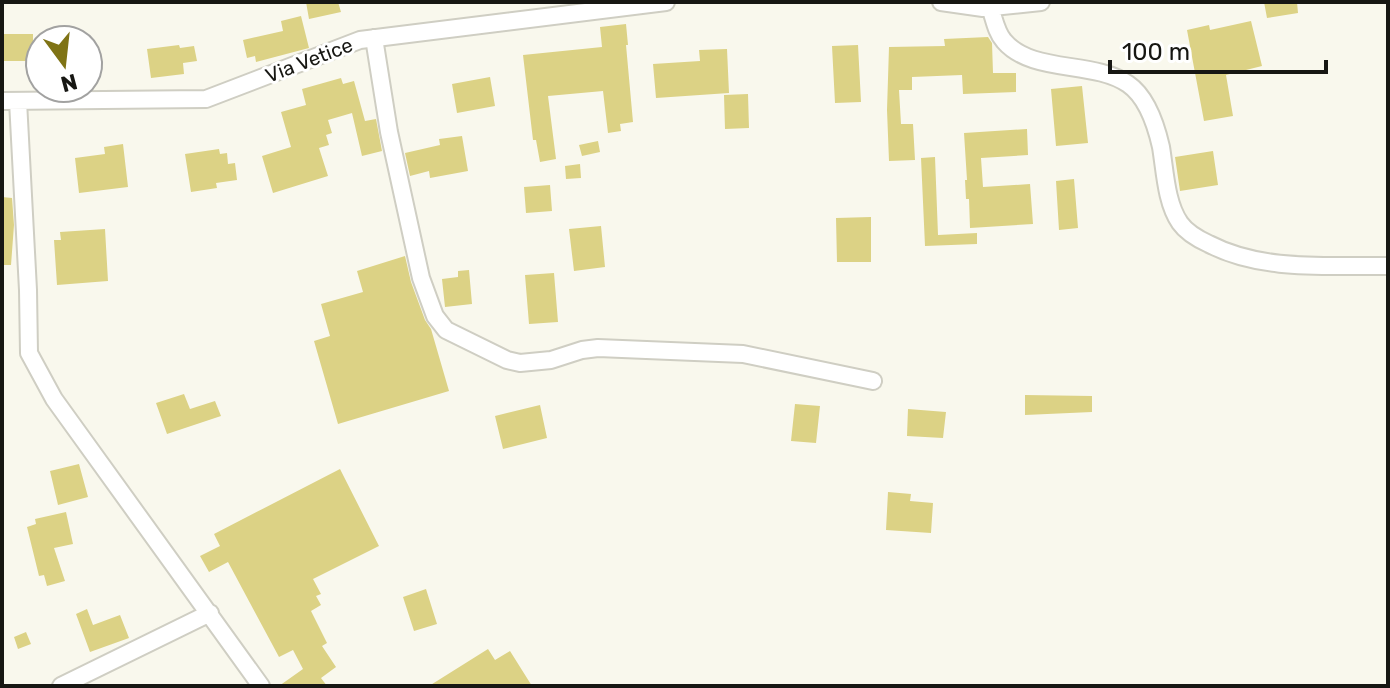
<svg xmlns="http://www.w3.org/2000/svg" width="1390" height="688" font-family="Rubik,sans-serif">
  <rect width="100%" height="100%" fill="#f9f8ed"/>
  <path fill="#dcd285" d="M306 2H338L341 12 309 19Z
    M1264 2H1297L1298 13 1267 18Z
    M301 16 309 48 256 62 255 56 247 58 243 40 283 31 281 21Z
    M1251 21 1262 66 1226 75 1233 116 1204 121 1187 30 1209 25 1210 30Z
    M626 24 628 45H626L633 122 620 124 621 131 608 133 603 91 548 96 556 159 540 162 536 140H533L523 55 602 47 600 27Z
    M2 34H33V61H2Z
    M988 37 992 43 993 73H1016V92L963 94 962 75 912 77V90H899L901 124H913L915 160 889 161 887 110 889 47 945 46 944 39Z
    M179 45 180 48 194 46 197 61 183 63 184 74 151 78 147 49Z
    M858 45 861 102 835 103 832 46Z
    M727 49 729 93 656 98 653 64 700 61 699 50Z
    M490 77 495 106 457 113 452 84Z
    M341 78 343 84 354 81 365 121 376 119 382 151 362 156 352 113 328 120 332 133 326 135 329 145 319 148 328 176 273 193 262 156 291 147 281 112 306 105 302 89Z
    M1082 86 1088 143 1056 146 1051 89Z
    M748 94 749 128 725 129 724 95Z
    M1027 129 1028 155 981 158 983 187 1030 184 1033 224 970 228 969 199H966L965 180H967L964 133Z
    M462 136 468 171 430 178 429 171 410 176 405 153 440 145 439 139Z
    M598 141 600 152 582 156 579 145Z
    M123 144 128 187 79 193 75 158 105 154 104 147Z
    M219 149 220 154 227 153 228 164 235 163 237 180 216 183 217 188 191 192 185 154Z
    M1213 151 1218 185 1180 191 1175 157Z
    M935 157 938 235 977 233V244L925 246 921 158Z
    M580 164 581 178 566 179 565 166Z
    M1074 179 1078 228 1059 230 1056 181Z
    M550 185 552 211 526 213 524 187Z
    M2 197 12 198 14 225 11 265H2Z
    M871 217V262H837L836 218Z
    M601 226 605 267 574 271 569 229Z
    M105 229 108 281 57 285 54 240H61L60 232Z
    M405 256 411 282 425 320 431 329 449 391 338 424 314 341 330 336 321 304 363 292 357 271Z
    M469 270 472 304 445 307 442 279 458 277V271Z
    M554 273 558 322 529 324 525 275Z
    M184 394 190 409 215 401 221 416 167 434 156 403Z
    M1025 395 1092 396V412L1025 415Z
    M795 404 820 406 816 443 791 441Z
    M540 405 547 438 503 449 495 416Z
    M908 409 946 412 943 438 907 436Z
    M79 464 88 497 58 505 50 471Z
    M340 469 379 546 313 579 321 594 316 596 321 605 311 611 327 643 322 646 336 667 321 678 327 686H279L303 669 293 650 279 657 228 562 209 572 200 556 220 546 214 534Z
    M888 492 911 494 910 501 933 503 931 533 886 530Z
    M66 512 73 544 54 548 65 581 47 586 44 575 39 576 27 527 36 524 35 519Z
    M426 589 437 624 414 631 403 597Z
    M87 609 93 625 120 615 129 638 90 652 76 614Z
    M26 632 31 644 18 649 14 637Z
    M488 649 495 660 510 651 532 686H429Z"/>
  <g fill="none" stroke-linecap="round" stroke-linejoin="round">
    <defs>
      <path id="street" d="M941 2 983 8 1041 2
        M990 7C994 18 996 32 1004 41 1032 74 1093 60 1128 84 1147 97 1156 125 1161 147 1165 171 1166 203 1180 223 1187 233 1198 239 1209 244 1263 272 1329 265 1388 266
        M374 38 389 132 421 278 435 316 446 330 507 360 520 363 551 360 582 350 598 348 743 354 873 381
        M2 101 206 99 360 40 666 2
        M18 101 28 290 29 353 54 399 261 686
        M61 686 210 613"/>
    </defs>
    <use href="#street" stroke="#cfcec3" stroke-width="20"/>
    <use href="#street" stroke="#fff" stroke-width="16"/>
  </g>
  <g text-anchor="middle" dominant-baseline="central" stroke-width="6" stroke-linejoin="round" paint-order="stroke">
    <g font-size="20" fill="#171713" stroke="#fff">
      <text transform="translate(309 60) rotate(-21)">Via Vetice</text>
    </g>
  </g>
  <rect width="1390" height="688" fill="none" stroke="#171713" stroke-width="8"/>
  <g transform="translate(64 64) rotate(165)"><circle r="38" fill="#ffffff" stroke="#a2a2a1" stroke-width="2"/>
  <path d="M0-6L14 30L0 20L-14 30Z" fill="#7f7315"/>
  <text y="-12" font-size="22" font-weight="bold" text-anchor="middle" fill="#171713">N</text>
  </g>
  <path d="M1110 60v12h216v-12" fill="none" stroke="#171713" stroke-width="4"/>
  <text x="1122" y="60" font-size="24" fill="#171713" stroke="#ffffff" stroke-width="6" paint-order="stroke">100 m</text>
</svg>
